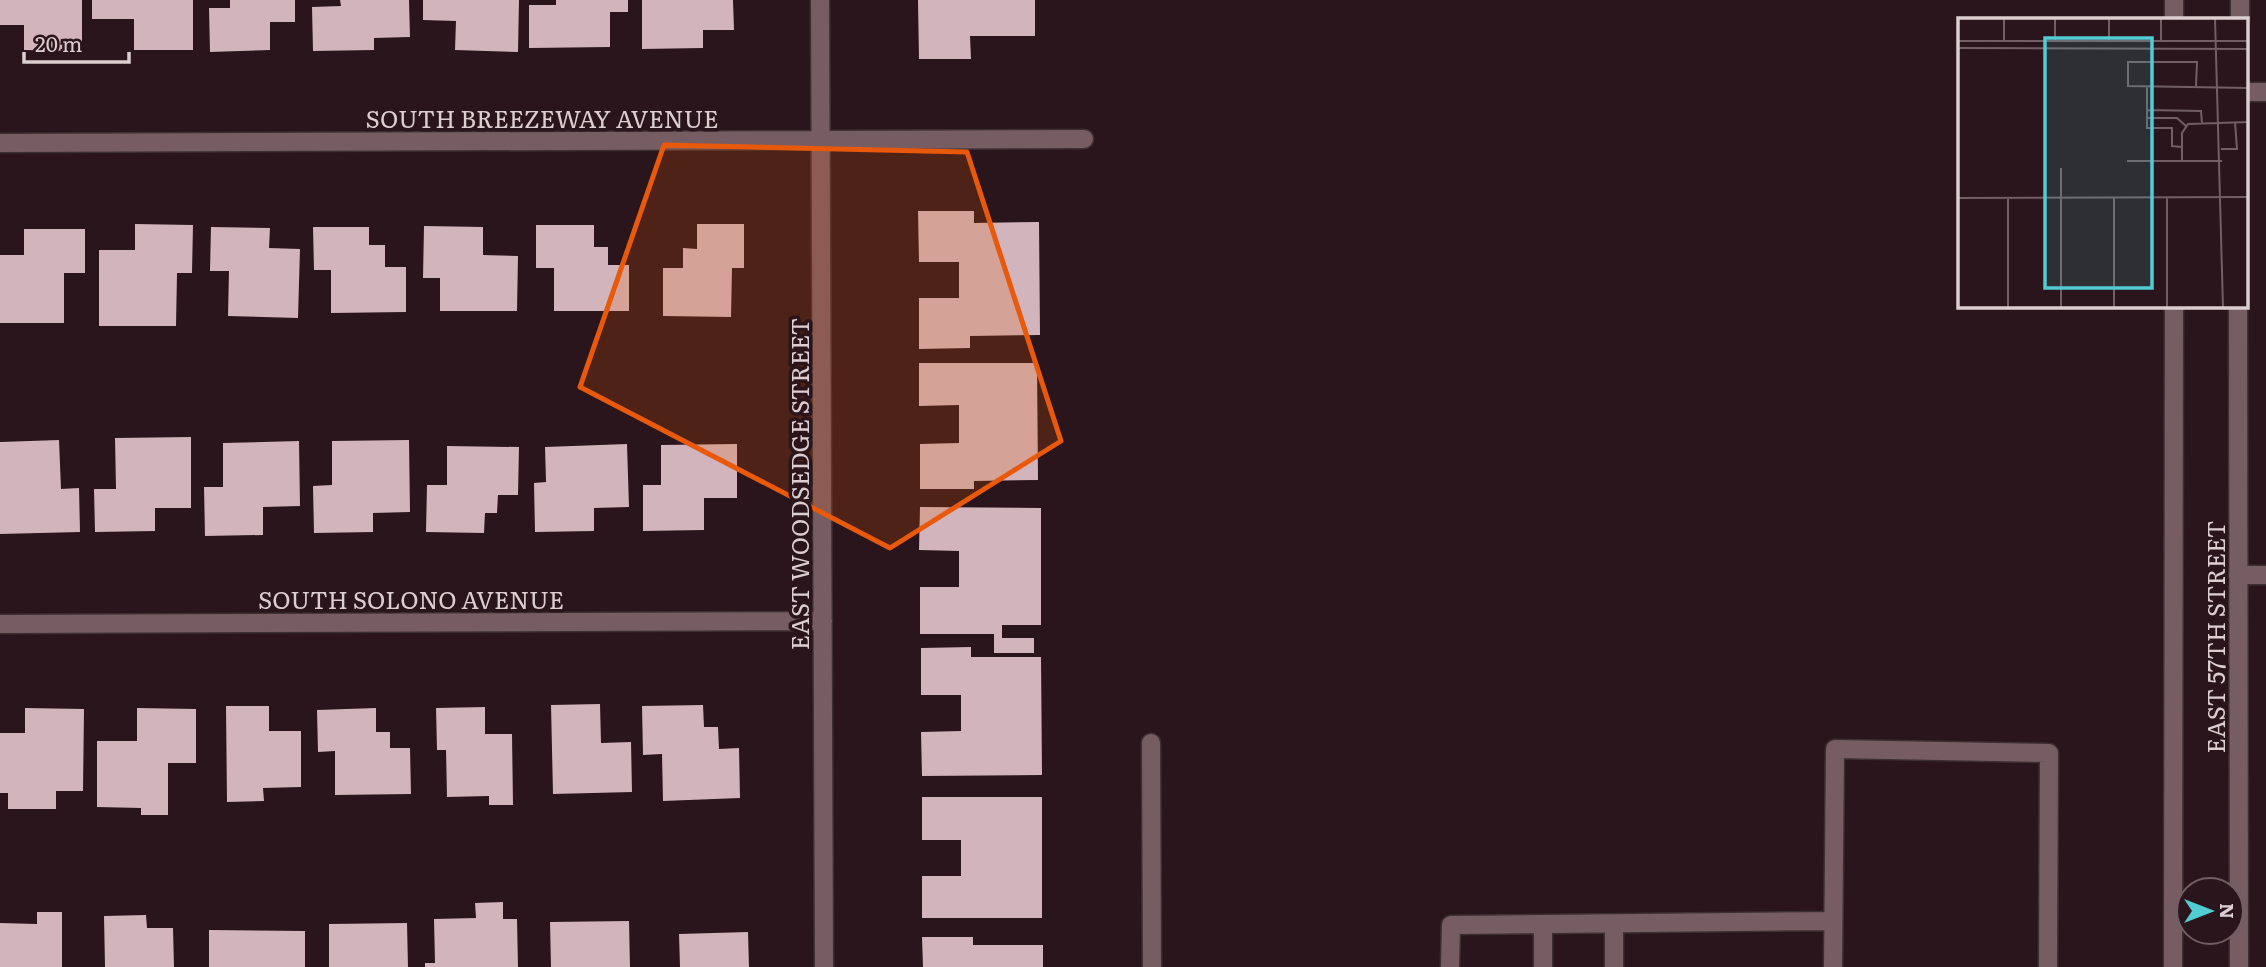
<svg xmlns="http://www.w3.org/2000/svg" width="2266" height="967" font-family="Literata,serif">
  <rect width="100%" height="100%" fill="#29151b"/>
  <path fill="#d1b4bc" d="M0 0H82V51L24 50V25H0Z
    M92 0H193V50H134V19H92Z
    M230 0H295V22H270V50L210 52 209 8H230Z
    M340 0H409L410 37 374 38V50L313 51 312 7 341 6Z
    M423 0H519L518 52 455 50 456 21 423 20Z
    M556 0H628V12H610V47L529 48V5H556Z
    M642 0H733L734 30H703V48L642 49Z
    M918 0H1035V36H970L971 59H919Z
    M918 211H974V223L1039 222 1040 335 970 336V348L919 349V298H959V262H919Z
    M135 224 193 225 192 273H177L176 326H99V250H135Z
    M697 224H744V268H732L731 317 663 316V268H683V248L697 249Z
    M536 225H594V247H608V265H629V311H554V268H536Z
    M424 226 483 227V255L518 256 517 311H440V278H423Z
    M211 227 270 228 269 248 300 249 298 318 228 316 229 271H210Z
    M313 227H369V245H385V267H406V312L331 313V270H314Z
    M24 229H85V273H64V323H0V255H24Z
    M919 363H1037L1038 480 974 481V489H920V444L959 443V405L919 406Z
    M191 437V508H155V531L95 532 94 489H116L115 438Z
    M59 440 61 489 79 488 80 532 0 534V442Z
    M409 440 410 512 373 513V532L314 533 313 486 332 485V441Z
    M299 441 300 506 263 507V535L205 536 204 487H223V443Z
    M627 444 629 507 594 508V531L535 532 534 483 546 482 545 447Z
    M737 444V498H704V530L643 531V485H661V445Z
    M447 446 519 447 518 495H498L497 513H485L484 533 426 532 427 485H447Z
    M920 507 1041 508V625H1002V638H1034V653H994V634H920V587H959V551L919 550Z
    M971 647V657H1041L1042 775 922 776 921 732 961 731V695H921V648Z
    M600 704 601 743 631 742 632 792 553 794 551 705Z
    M703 705 704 727H718L719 749 739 748 740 798 663 801 662 754 643 755 642 706Z
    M226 706H269V731H301V787L263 788 264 801 227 802Z
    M485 707V734H512L513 805H489V796L447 797 446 750H437L436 708Z
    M25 708 84 709 83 791H56V809H8V793H0V733H25Z
    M137 708 196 709V763H168V815H141V808L97 807V741H137Z
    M376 708V732H390V748H410L411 794 335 795V751L318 752 317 710Z
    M922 797H1042V918H922V876H961V840H922Z
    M503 902V919H517L518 967H425V963H435L434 919 476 918 475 903Z
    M37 912H62V967H0V923L37 924Z
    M146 915 147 928H173L174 967H105L104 916Z
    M629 921 630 967H551L550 922Z
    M407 923 408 967H329V924Z
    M209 930 305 931V967H209Z
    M748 932 749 967H680L679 934Z
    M922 937H973V945H1043V967H923Z"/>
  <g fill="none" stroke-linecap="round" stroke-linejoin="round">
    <defs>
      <path id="service" d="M1450 967 1451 925 1833 921
        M1543 967V925
        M1614 967V925
        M1833 967 1835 749 2049 753 2048 967"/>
      <path id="minor" d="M820 0 824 967
        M2247 92H2266
        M0 143 1084 139
        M2238 575H2266
        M0 624 823 621
        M1151 743 1152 967"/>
      <path id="secondary" d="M2174 19V0
        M2240 19V0
        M2238 306 2239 967
        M2173 967 2174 306"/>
    </defs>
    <use href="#service" stroke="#3e2f33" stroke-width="21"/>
    <use href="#minor" stroke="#3e2f33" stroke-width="21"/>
    <use href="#secondary" stroke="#3e2f33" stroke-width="21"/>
    <use href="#service" stroke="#765d64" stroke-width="18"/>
    <use href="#minor" stroke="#765d64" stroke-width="18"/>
    <use href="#secondary" stroke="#765d64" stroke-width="18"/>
  </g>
  <path fill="#e8590c" fill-opacity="0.2" stroke="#e8590c" stroke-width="5" stroke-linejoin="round" d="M664 145 967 152 1061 441 890 548 580 387Z"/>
  <g text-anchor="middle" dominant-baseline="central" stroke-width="7" stroke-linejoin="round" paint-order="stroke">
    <g font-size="24" fill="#dccdd1" stroke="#29151b">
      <text x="542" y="117">SOUTH BREEZEWAY AVENUE</text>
      <text transform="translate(798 484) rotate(-90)">EAST WOODSEDGE STREET</text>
      <text x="411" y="598">SOUTH SOLONO AVENUE</text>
      <text transform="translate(2214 637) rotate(-90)">EAST 57TH STREET</text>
    </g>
  </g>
  <g transform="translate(1958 18)">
    <rect width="290" height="290" fill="#29151b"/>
    <path fill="none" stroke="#715f64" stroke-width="2" d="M97 0V23M151 0V23M203 0V23M257 0 265 290M0 23H291M46 23V0M0 30 291 31M189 68V110H214V128L224 129M238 68 239 44H170V68L291 70M189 92 243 93 244 105M189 100H219L228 108M263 131H279L277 104M169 143H264M224 143V115L230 106 291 104M103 150V290M156 179V290M209 179V290M0 180 291 179M50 180V290"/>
    <path fill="#51ccd2" fill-opacity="0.15" stroke="#51ccd2" stroke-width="3.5" d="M87 20H194V270H87Z"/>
    <rect width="290" height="290" fill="none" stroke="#dccdd1" stroke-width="3.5"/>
  </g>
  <g transform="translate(2210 911) rotate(90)"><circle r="33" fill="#29151b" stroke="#715f64" stroke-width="2"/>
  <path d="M0-5L12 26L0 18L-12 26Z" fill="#51ccd2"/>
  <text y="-10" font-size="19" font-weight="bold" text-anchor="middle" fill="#dccdd1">N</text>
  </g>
  <path d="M24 52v10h105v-10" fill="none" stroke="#dccdd1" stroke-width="3.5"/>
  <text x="35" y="52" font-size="21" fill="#dccdd1" stroke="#29151b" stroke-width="5" paint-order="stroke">20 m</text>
</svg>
